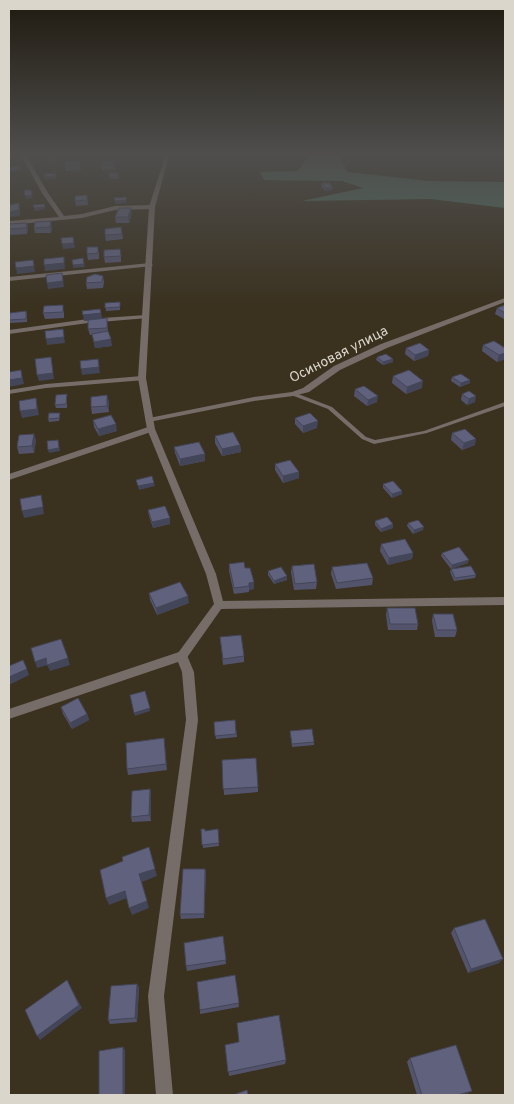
<svg xmlns="http://www.w3.org/2000/svg" width="514" height="1104" font-family="Overpass,sans-serif">
  <rect width="100%" height="100%" fill="#3a311f"/>
  <path fill="#517061" d="M332 153 341 157 347 172 428 181 505 182V208L431 199 302 201 363 188 342 181 264 180 260 172 298 171 308 157Z"/>
  <g fill="none" stroke-linecap="round" stroke-linejoin="round">
    <path fill="#766c68" fill-rule="evenodd" d="M293 392 332 407 366 437 375 440 424 431 505 402V406L427 433 374 444 362 439 328 409 291 395V393Z"/>
    <path fill="#766c68" fill-rule="evenodd" d="M20 153H25L48 193 64 216 82 214 115 206 152 205 155 207 152 209 115 210 82 218 9 225V221L59 217 42 193Z
      M150 263 153 265 152 266 9 281V277Z
      M505 298V302L387 348 340 370 309 392 293 396 254 401 149 422 145 420 149 418 254 397 292 392 303 388 334 366 381 344Z
      M146 315 148 316V318L88 323 9 334V330L88 319Z
      M142 376 146 378 145 380 46 388 9 394V390L46 384Z
      M151 426 154 427V431L9 480V474Z
      M505 597V605L219 609 215 608 214 605 215 602 219 601Z
      M182 651 186 653 194 672 198 720 164 996 173 1095H156L148 996 186 720 182 672 178 662 9 719V709Z"/>
    <path fill="#766c68" fill-rule="evenodd" d="M166 153H170L155 207 146 378 155 429 216 574 224 605 186 659 182 661 178 659 176 656 178 653 214 604 206 574 147 429 138 378 149 207Z"/>
  </g>
  <path fill="#53546c" d="M80 161 81 170 66 171 65 166Z
    M116 161V166L115 170H102L101 165Z
    M119 176 118 179H109V177Z
    M322 183 332 190 325 191 321 186Z
    M87 195 88 205 76 206 75 201Z
    M132 213 129 223H116L115 217Z
    M27 223 28 228 27 234 9 235V224Z
    M52 227 51 233H35L34 228Z
    M121 227 123 239 106 241 105 235Z
    M99 252V259L88 260 87 254Z
    M121 254V262L105 263 104 257Z
    M103 276 104 282 103 288 87 289 86 283Z
    M120 302V310L106 311 105 303Z
    M505 305V319H504L495 314 497 308Z
    M100 309 102 319 107 318 108 332 112 346 95 348 92 335H90L88 329V320L84 321Z
    M26 311 27 314V322L10 323 9 320Z
    M64 311V318L45 319 43 313Z
    M483 345 505 348V359L497 362 482 351Z
    M406 348 429 350 428 356 414 361 405 354Z
    M377 357 393 359V362L383 365 376 360Z
    M393 376 422 388 406 394 392 383Z
    M452 377 470 380V383L460 387 451 381Z
    M355 389 377 402 367 406 354 396Z
    M462 394 475 402 467 405 461 400Z
    M67 397V408H56L55 405Z
    M109 402V412L92 414 91 407Z
    M60 416 59 421 49 422 48 419Z
    M295 418 317 428 303 433 295 424Z
    M93 420 117 431 99 436 94 427Z
    M452 433 475 445 462 450 451 440Z
    M215 436 240 445 241 452 222 456 215 443Z
    M36 440 34 453 19 454 17 447Z
    M174 447 205 461 180 466 175 453Z
    M275 464 299 472V478L283 483 275 470Z
    M383 484 402 494 392 498 383 488Z
    M148 510 170 524 153 528 149 516Z
    M375 521 393 528 381 532 375 525Z
    M408 523 423 530 413 534 407 526Z
    M381 544 413 553 412 559 388 565 380 551Z
    M442 553 468 563 451 569 476 575 475 578 454 581 450 572 451 569 441 556Z
    M229 564 245 568 254 582V589L249 590V592L234 594 229 571Z
    M292 566 317 582 316 589 294 590 291 572Z
    M332 567 373 578 372 585 336 589 331 574Z
    M268 571 287 580 274 584 268 575Z
    M149 593 189 603 157 615 150 600Z
    M387 608 418 624 417 630H388L386 615Z
    M433 614 457 630 455 637H435L432 621Z
    M220 637 244 656V662L223 665Z
    M61 707 87 714 89 720 72 729 63 714Z
    M235 720 237 737 216 739 214 722Z
    M290 731 314 742V745L292 747Z
    M164 738 167 770 128 775 127 769Z
    M222 760 258 787V792L224 795Z
    M150 789 151 795V821L132 822 131 817Z
    M201 829 205 831 218 829 219 846 203 848Z
    M205 869 206 874 204 918 181 919 180 914Z
    M454 928 499 963 468 973 451 933Z
    M223 936 226 964 187 971 186 966Z
    M235 975 239 1007 200 1014V1010Z
    M137 984 139 988 137 1022 110 1024 108 1020Z
    M239 1042 286 1060 285 1064 229 1076 225 1045Z
    M410 1058 467 1095H417L407 1062Z"/>
  <path fill="#434558" d="M57 157 58 162 49 163 48 158Z
    M116 161V166L115 170 114 165Z
    M20 169V171L9 173V170Z
    M56 176V179L45 180V177Z
    M325 188H333L332 190 325 191Z
    M32 195 33 198 26 199 25 196Z
    M126 200 127 203 115 204V201Z
    M19 203 20 209V216L9 217V212Z
    M45 207V209L35 211 34 208Z
    M131 208 132 213 129 223 128 217Z
    M51 221 52 227 51 233 50 227Z
    M27 223 28 228 27 234 26 228Z
    M73 237 75 248 63 249 62 244Z
    M64 257 65 269 45 271 44 265Z
    M33 260 35 272 17 274 16 268Z
    M84 264 85 267 73 268V265Z
    M62 273 64 287 48 289 47 283Z
    M101 313 102 319 84 321 83 315Z
    M63 329 65 343 47 345 46 339Z
    M111 339 112 346 95 348 94 342Z
    M429 350 428 356 414 361 415 355Z
    M505 353V359L497 362 499 355Z
    M51 357 54 379 39 381 37 375Z
    M98 359 100 373 82 375 81 369Z
    M393 359V362L383 365V362Z
    M21 370 24 384 9 387V380Z
    M470 380V383L460 387 461 383Z
    M423 381 422 388 406 394 407 387Z
    M107 395 109 402V412L107 406Z
    M378 396 377 402 367 406 368 400Z
    M476 396 475 402 467 405 469 399Z
    M36 398 39 415 22 418 20 411Z
    M318 421 317 428 303 433V426Z
    M116 424 117 431 99 436 98 429Z
    M34 434 36 440 34 453 32 446Z
    M476 439 475 445 462 450 464 443Z
    M58 440 60 451 49 453 48 450Z
    M240 445 241 452 222 456V449Z
    M205 454V461L180 466V459Z
    M299 472V478L283 483V476Z
    M154 483 155 486 139 490 138 486Z
    M402 491V494L392 498V494Z
    M41 495 44 514 24 518 22 511Z
    M170 518V524L153 528 152 522Z
    M393 524V528L381 532V529Z
    M424 527 423 530 413 534 414 530Z
    M413 553 412 559 388 565 389 558Z
    M469 560 468 563 451 569 452 565Z
    M287 576V580L274 584V581Z
    M254 582V589L249 590V583Z
    M188 596 189 603 157 615 156 608Z
    M46 658 48 665 37 668 35 662Z
    M68 658 70 665 50 671 47 665Z
    M27 669 29 675 9 685V677Z
    M150 708V711L135 716 134 713Z
    M87 714 89 720 72 729 70 723Z
    M164 738 165 744 167 770 166 764Z
    M150 789 151 795V821L149 815Z
    M155 869 157 876 142 882 149 908 132 915 129 908 139 874Z
    M205 869 206 874 204 918V914Z
    M125 891 127 898 109 905 106 898Z
    M503 959 499 963 468 973 471 969Z
    M67 980 82 1008 40 1040 37 1036Z
    M137 984 139 988 137 1022 135 1018Z
    M123 1047 125 1050V1095H123Z
    M472 1091 465 1095H457Z"/>
  <path fill="#60627d" stroke="#434558" d="M47 153H56L57 157 48 158Z
    M80 161V165L65 166V162Z
    M103 161H116L114 165H101Z
    M18 166 20 169 9 170V167Z
    M55 173 56 176 45 177 44 174Z
    M109 173H118V177H109Z
    M322 183H329L333 188H325Z
    M24 190H31L32 195 25 196Z
    M87 195V200L75 201V196Z
    M126 197V200L115 201 114 198Z
    M19 203V210L9 212V205Z
    M44 204 45 207 34 208 33 205Z
    M119 208H131L128 217H115Z
    M51 221 50 227 34 228 35 222Z
    M27 223 26 228 9 229V224Z
    M121 227 122 234 105 235V229Z
    M73 237 74 243 62 244 61 238Z
    M87 247H98V253L87 254Z
    M120 249 121 256 104 257V250Z
    M64 257V263L44 265V259Z
    M83 258 84 264 73 265 72 260Z
    M33 260 34 266 16 268 15 262Z
    M62 273 63 281 47 283 46 275Z
    M95 274 103 276 102 282 86 283 87 277Z
    M120 302V307L105 308V303Z
    M63 305V312L43 313 44 306Z
    M505 305V313L497 308Z
    M100 309 101 313 83 315 82 311Z
    M26 311V319L9 320 10 313Z
    M107 318V328L88 329V320Z
    M63 329 64 337 46 339 45 331Z
    M108 331 111 339 94 342 92 334Z
    M494 341 505 348V353L499 355 483 345Z
    M420 343 429 350 415 355 406 348Z
    M386 354 393 359 383 362 377 357Z
    M51 357 53 373 37 375 35 359Z
    M98 359 99 367 81 369 80 361Z
    M21 370 22 378 9 380V372Z
    M409 370 423 381 407 387 393 376Z
    M461 374 470 380 461 383 452 377Z
    M364 386 378 396 368 400 355 389Z
    M469 391 476 396 469 399 462 394Z
    M67 394 66 404 55 405 56 395Z
    M107 395V406L91 407V397Z
    M36 398 37 409 20 411 19 401Z
    M49 413H60L59 418 48 419Z
    M310 413 318 421 303 426 295 418Z
    M111 415 116 424 98 429 93 420Z
    M465 429 476 439 464 443 452 433Z
    M233 432 240 445 222 449 215 436Z
    M34 434 32 446 17 447 19 435Z
    M58 440 59 448 48 450 47 441Z
    M199 442 205 454 180 459 174 447Z
    M290 460 299 472 283 476 275 464Z
    M152 476 154 483 138 486 136 480Z
    M393 481 402 491 392 494 383 484Z
    M41 495 43 507 22 511 20 499Z
    M165 506 170 518 152 522 148 510Z
    M387 517 393 524 381 529 375 521Z
    M418 520 424 527 414 530 408 523Z
    M405 539 413 553 389 558 381 544Z
    M459 547 469 560 452 565 442 553Z
    M244 562 245 568H250L254 582 249 583V586L234 588 229 564Z
    M367 563 373 578 337 583 332 567Z
    M314 564 317 582 295 584 292 566Z
    M471 566 476 575 455 578 451 569Z
    M281 567 287 576 274 581 268 571Z
    M180 582 188 596 156 608 149 593Z
    M387 608H415L418 624H390Z
    M433 614H453L457 630H437Z
    M241 635 244 656 223 659 220 637Z
    M61 639 68 658 47 665 46 658 35 662 31 648Z
    M23 660 27 669 9 677V666Z
    M145 691 150 708 134 713 130 695Z
    M78 698 87 714 70 723 61 707Z
    M235 720 236 734 215 736 214 722Z
    M312 729 314 742 292 744 290 731Z
    M164 738 166 764 127 769 126 743Z
    M256 758 258 787 223 789 222 760Z
    M150 789 149 815 131 817 132 791Z
    M201 829H205V831L218 829 219 843 202 845Z
    M149 847 155 869 139 874 147 901 129 908 125 891 106 898 100 870 123 861 122 857Z
    M183 869H205L204 914H180Z
    M485 919 503 959 471 969 454 928Z
    M223 936 226 960 186 966 184 943Z
    M235 975 239 1003 200 1010 197 982Z
    M67 980 79 1005 37 1036 25 1010Z
    M137 984 135 1018 108 1020 111 986Z
    M279 1015 286 1060 228 1072 225 1045 239 1042 237 1023Z
    M456 1045 472 1091 457 1095H422L410 1058Z
    M123 1047V1095H99V1051Z
    M247 1090 248 1095H233Z"/>
  <linearGradient id="sky" x2="0" y2="1"><stop stop-color="#201b11"/><stop offset="0.5" stop-color="#4f4e4d"/><stop offset="1" stop-color="#4f4e4d" stop-opacity="0"/></linearGradient>
  <rect width="514" height="308" fill="url(#sky)"/>
  <g text-anchor="middle" dominant-baseline="central" stroke-width="4" stroke-linejoin="round" paint-order="stroke">
    <g font-size="14" fill="#dbd6cb" stroke="#3a311f">
      <text transform="translate(339 355) rotate(-27)">Осиновая улица</text>
    </g>
  </g>
  <rect width="514" height="1104" fill="none" stroke="#dbd6cb" stroke-width="20"/>
</svg>
